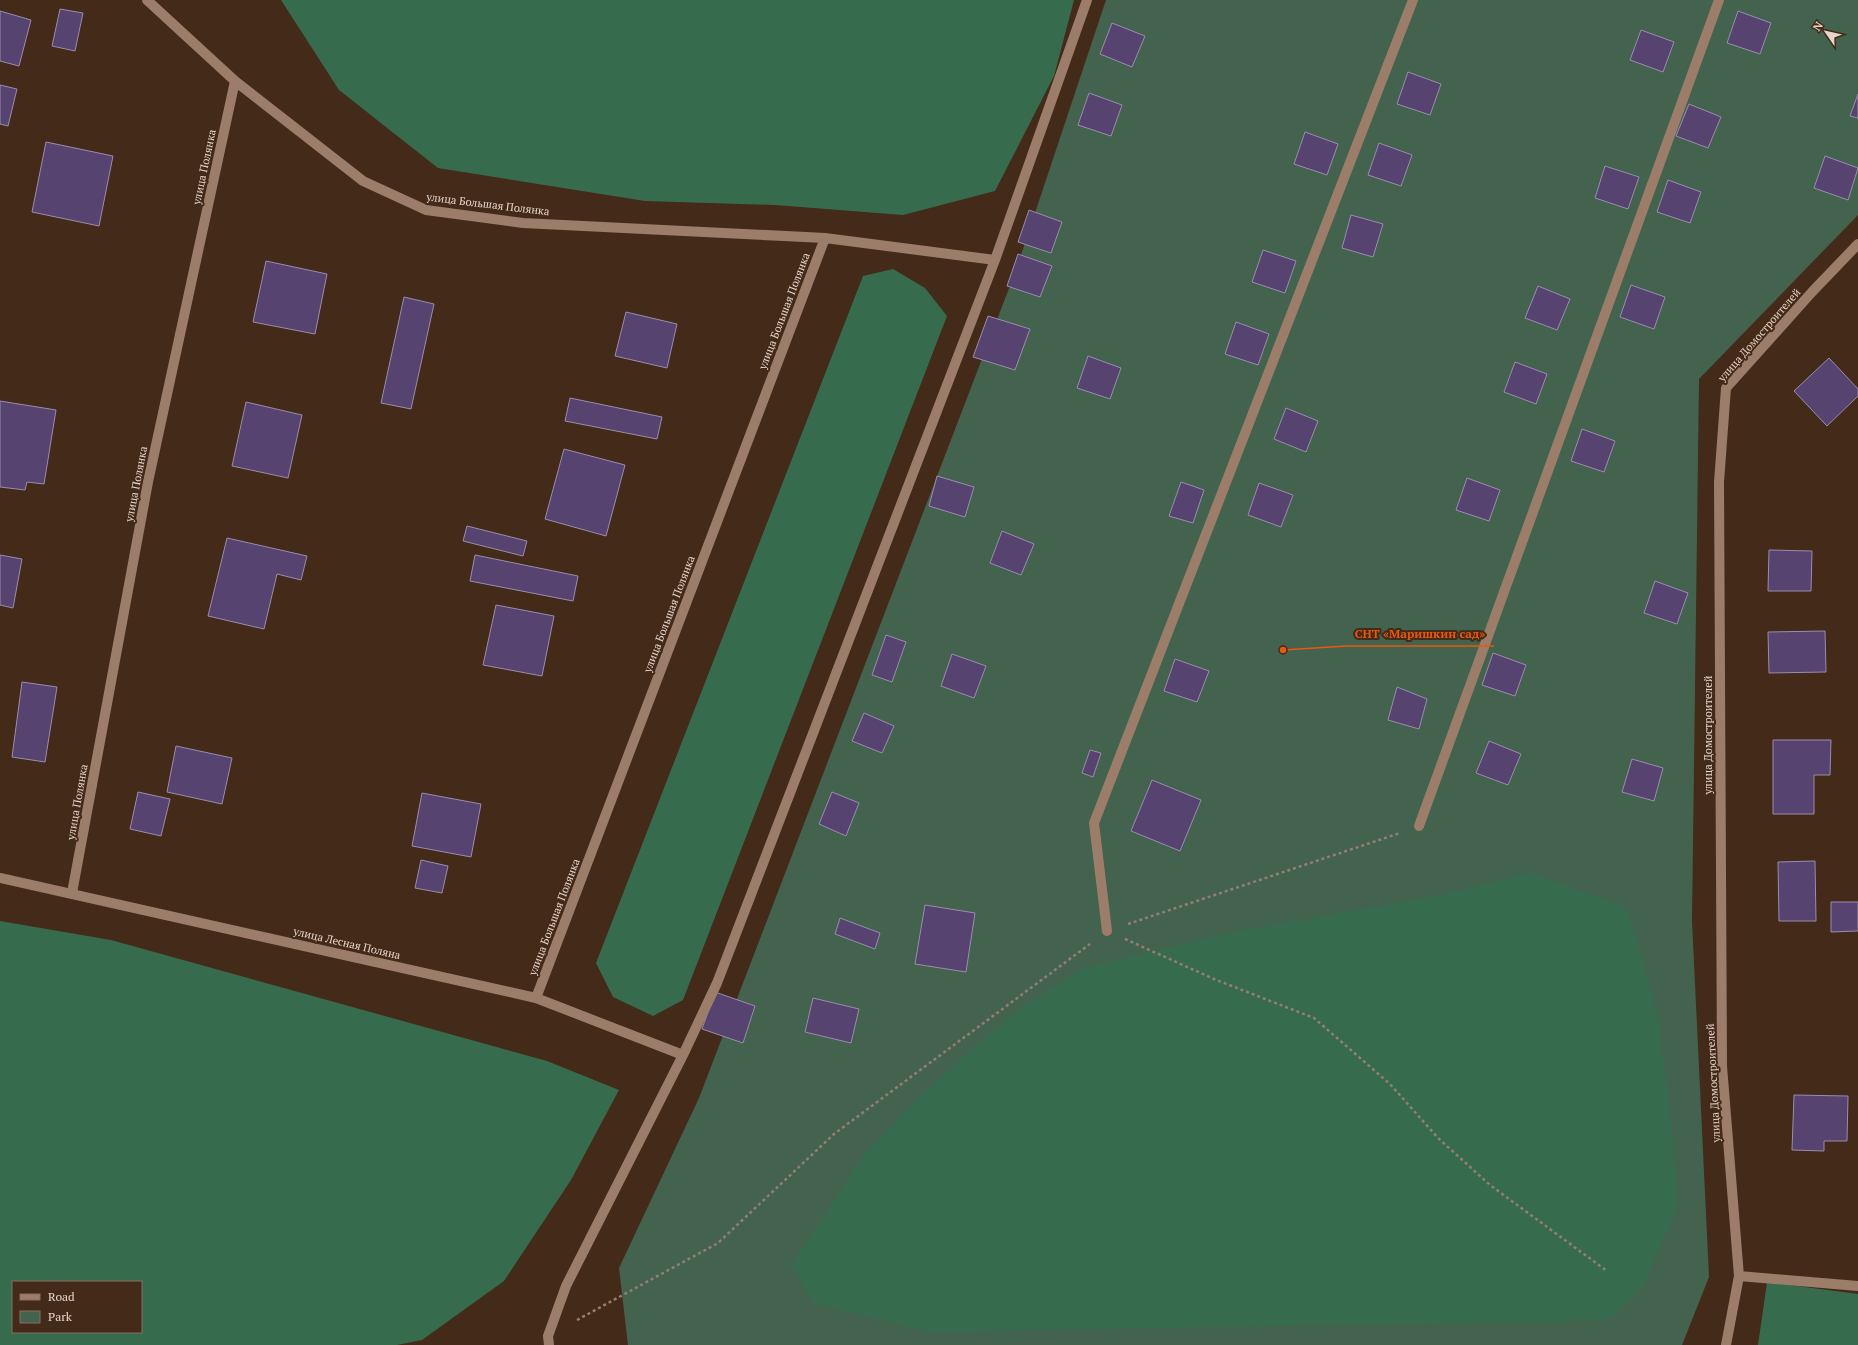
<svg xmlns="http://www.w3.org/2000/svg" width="1858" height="1345" font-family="'PT Serif',serif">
  <rect width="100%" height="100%" fill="#442a19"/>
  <path fill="#43634f" d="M1106 0H1858V215L1699 379 1692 921 1709 1277 1682 1345H628L619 1268 699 1098 1016 270Z"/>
  <path fill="#376b4d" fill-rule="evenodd" d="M281 0H1074L1054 76 995 191 903 215 775 205 645 201 438 168 339 90Z
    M893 269 925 288 947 316 683 1000 653 1016 613 997 596 963 863 276Z
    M1531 873 1628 908 1657 1014 1670 1106 1678 1206 1642 1288 1608 1320 932 1332 813 1303 791 1265 865 1153 925 1091 1010 1016 1083 968 1238 931 1426 898Z
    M0 921 111 940 547 1061 619 1090 571 1180 504 1281 422 1340 397 1345H0ZM13 1282H141V1332H13Z
    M1767 1282 1858 1294V1345H1758Z"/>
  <path fill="#56436f" stroke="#9a8dad" d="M60 9 83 13 75 51 52 46Z
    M0 11 31 20 19 66 0 61Z
    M1738 11 1771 23 1760 54 1727 43Z
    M1112 23 1145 36 1132 67 1100 54Z
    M1641 30 1674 42 1663 72 1630 60Z
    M1408 72 1441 84 1430 115 1397 104Z
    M0 85 17 89 8 126 0 124Z
    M1089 93 1122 105 1111 136 1078 125Z
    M1858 94V118L1850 116Z
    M1689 104 1721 117 1708 148 1676 136Z
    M1305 132 1338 144 1327 175 1294 164Z
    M46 142 113 156 99 226 32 212Z
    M1379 143 1412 155 1401 186 1368 175Z
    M1825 156 1858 168 1848 200 1814 188Z
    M1605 166 1639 177 1628 209 1595 198Z
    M1668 180 1701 192 1690 223 1657 212Z
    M1029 210 1062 222 1051 253 1018 242Z
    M1351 215 1383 224 1373 257 1342 248Z
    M1263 250 1296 261 1285 293 1252 282Z
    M1018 254 1052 266 1040 297 1007 286Z
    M266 261 327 274 315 334 253 322Z
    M1631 285 1665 297 1654 329 1620 317Z
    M1538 286 1570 299 1557 330 1525 318Z
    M404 297 434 304 411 409 381 403Z
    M626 312 677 324 667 368 615 356Z
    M988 316 1030 329 1015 370 973 357Z
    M1236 322 1269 334 1258 365 1225 354Z
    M1088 356 1121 368 1110 399 1077 388Z
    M1829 358 1858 389V396L1827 426 1794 391Z
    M1515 362 1547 374 1536 404 1504 392Z
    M570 398 662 417 657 439 565 421Z
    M0 401 56 410 44 484 27 482 25 490 0 487Z
    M246 402 302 415 288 478 232 466Z
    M1286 408 1318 421 1306 452 1274 439Z
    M1582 429 1615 441 1604 472 1571 461Z
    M564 449 625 465 606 536 545 519Z
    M937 476 974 487 965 517 929 506Z
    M1467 478 1500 490 1489 521 1456 510Z
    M1181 482 1204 490 1193 523 1169 516Z
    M1259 483 1293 495 1281 527 1248 515Z
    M467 526 527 541 523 556 463 541Z
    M1002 531 1034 544 1021 575 990 563Z
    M227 538 307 556 301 580 277 574 264 629 208 616Z
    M1769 550 1812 551 1811 591H1768Z
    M0 555 22 559 13 608 0 605Z
    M475 555 578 576 573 601 470 581Z
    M1655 581 1688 593 1677 624 1644 613Z
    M496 605 554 616 542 676 483 665Z
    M1825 631 1826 672 1769 673 1768 632Z
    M886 635 906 642 892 682 872 675Z
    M1493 653 1526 665 1515 696 1482 685Z
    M952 654 986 666 974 698 941 686Z
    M1175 659 1209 671 1197 702 1164 691Z
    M22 682 57 687 45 762 12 757Z
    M1397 687 1427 699 1419 729 1388 720Z
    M864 713 894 726 882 753 852 741Z
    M1773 740H1831L1830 775H1814V814H1773Z
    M1489 741 1521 754 1508 785 1476 773Z
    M176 746 232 758 222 804 167 792Z
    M1090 750 1101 753 1093 777 1082 773Z
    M1632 759 1663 768 1654 801 1622 792Z
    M1152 780 1201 800 1180 851 1131 831Z
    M138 792 170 799 161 836 130 829Z
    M832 792 859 803 846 836 819 824Z
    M422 793 481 804 471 857 412 846Z
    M421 860 448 866 442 893 415 888Z
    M1815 861 1816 921H1779L1778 862Z
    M1831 902H1858V931L1831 932Z
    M925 905 975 913 966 972 915 964Z
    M840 918 880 933 875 949 835 934Z
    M715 992 755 1006 743 1043 702 1029Z
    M813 998 859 1009 851 1043 805 1032Z
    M1794 1095 1848 1096 1847 1141H1824V1151L1792 1150Z"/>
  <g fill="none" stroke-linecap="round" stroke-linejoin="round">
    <path stroke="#947f70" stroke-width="2.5" stroke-dasharray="3 3" stroke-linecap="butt" d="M1128 924 1400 833
      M1125 939 1214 979 1314 1018 1390 1084 1438 1138 1490 1185 1607 1271
      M577 1320 718 1243 834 1134 1090 944"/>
    <path stroke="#9b7d69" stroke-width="10" d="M147 0 235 81 363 181 426 210 523 223 825 238 995 260
      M1419 826 1719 0
      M0 878 536 998 683 1055
      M72 893 148 482 235 81
      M1107 931 1094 823 1413 0
      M536 998 825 238
      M1739 1276 1858 1286
      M549 1345 548 1336 566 1286 683 1055 717 983 995 260 1087 0
      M1726 1345 1739 1276 1722 1066 1719 482 1726 388 1812 292 1858 244"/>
  </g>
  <g text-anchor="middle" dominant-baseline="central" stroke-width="4" stroke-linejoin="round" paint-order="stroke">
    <g font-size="11" fill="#e6d5ca" stroke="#442a19">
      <text transform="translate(204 167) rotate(-78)">улица Полянка</text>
      <text transform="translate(488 204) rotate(7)">улица Большая Полянка</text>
      <text transform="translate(784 311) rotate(-69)">улица Большая Полянка</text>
      <text transform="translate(1759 335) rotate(-49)">улица Домостроителей</text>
      <text transform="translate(136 484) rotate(-79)">улица Полянка</text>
      <text transform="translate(669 614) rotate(-69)">улица Большая Полянка</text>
      <text transform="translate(1708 735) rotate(-90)">улица Домостроителей</text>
      <text transform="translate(77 802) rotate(-80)">улица Полянка</text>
      <text transform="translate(554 917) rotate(-69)">улица Большая Полянка</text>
      <text transform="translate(347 943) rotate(13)">улица Лесная Поляна</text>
      <text transform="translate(1713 1083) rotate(-93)">улица Домостроителей</text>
    </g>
  </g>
  <path fill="none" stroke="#e8590c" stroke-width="1.5" d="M1283 650L1347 646H1494"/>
  <circle fill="#e8590c" stroke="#442a19" stroke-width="1.5" cx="1283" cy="650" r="4"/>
  <g font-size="12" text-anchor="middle" font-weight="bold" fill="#e8590c" stroke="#442a19" stroke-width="4" stroke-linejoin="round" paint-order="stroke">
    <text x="1420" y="638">СНТ «Маришкин сад»</text>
  </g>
  <rect x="12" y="1281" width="130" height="52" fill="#442a19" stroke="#856e60"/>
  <rect x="20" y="1294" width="20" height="6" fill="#9b7d69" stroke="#856e60"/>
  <text x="48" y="1301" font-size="12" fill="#e6d5ca">Road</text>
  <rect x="20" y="1311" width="20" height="12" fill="#43634f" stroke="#856e60"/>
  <text x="48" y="1321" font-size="12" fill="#e6d5ca">Park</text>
  <g transform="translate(1826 32) rotate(304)" stroke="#442a19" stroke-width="3" paint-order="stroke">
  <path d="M0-3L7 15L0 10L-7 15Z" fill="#e6d5ca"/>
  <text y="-6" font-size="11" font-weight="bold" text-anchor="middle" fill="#e6d5ca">N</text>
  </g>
</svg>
